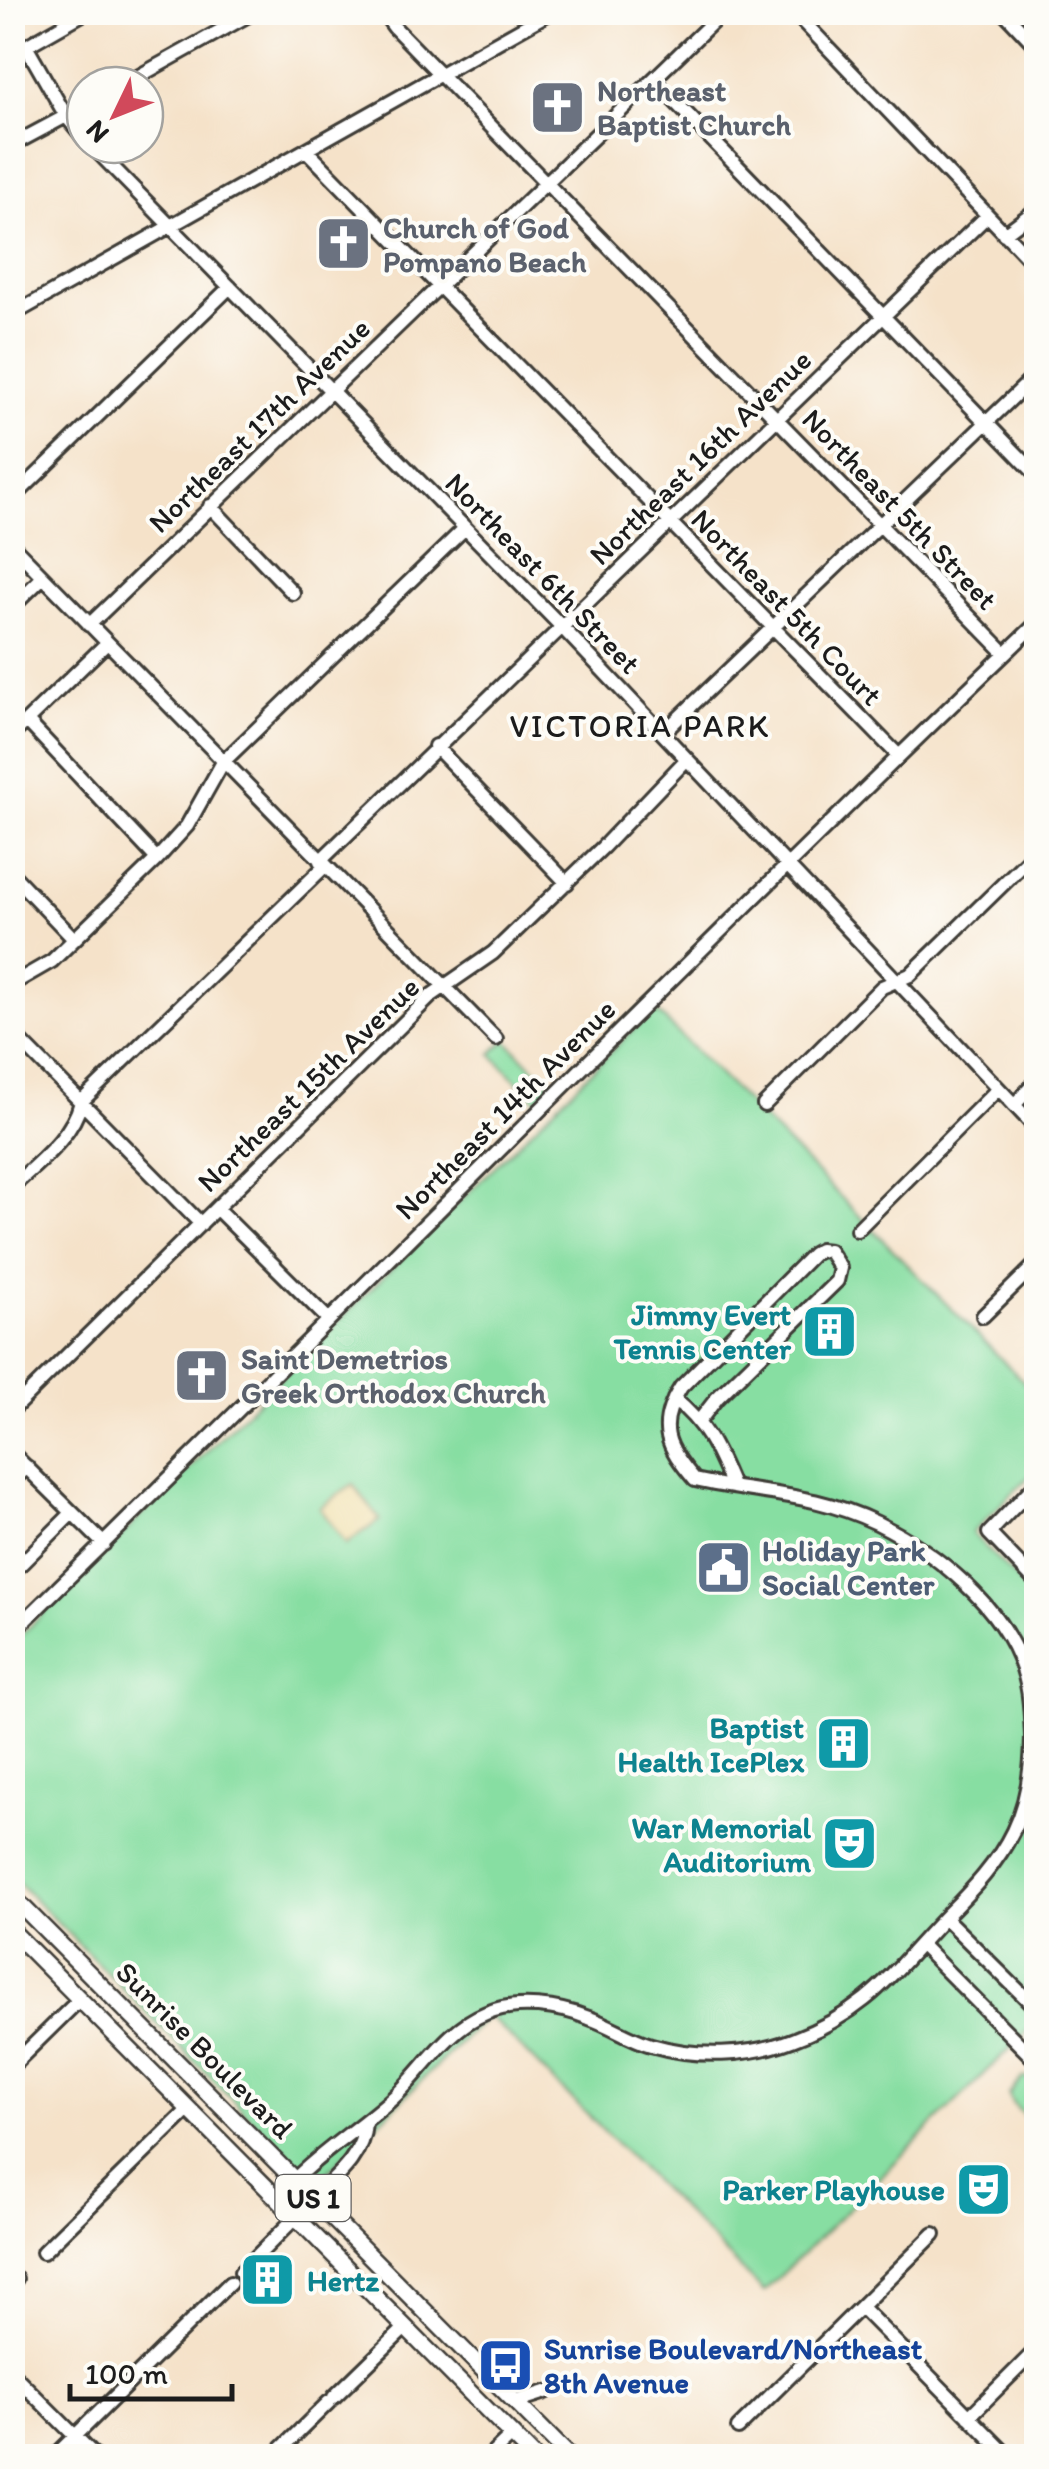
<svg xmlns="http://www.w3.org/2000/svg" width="1049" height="2469" font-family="Itim,sans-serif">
  <rect width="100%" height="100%" fill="#fdfcf7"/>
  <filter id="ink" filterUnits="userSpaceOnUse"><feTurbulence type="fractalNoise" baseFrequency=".01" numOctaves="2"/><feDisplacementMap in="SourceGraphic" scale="20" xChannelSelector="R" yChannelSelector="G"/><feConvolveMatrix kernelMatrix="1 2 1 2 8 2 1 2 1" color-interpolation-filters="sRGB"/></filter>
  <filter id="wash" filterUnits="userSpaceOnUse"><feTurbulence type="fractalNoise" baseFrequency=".0048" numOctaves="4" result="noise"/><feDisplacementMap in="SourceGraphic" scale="40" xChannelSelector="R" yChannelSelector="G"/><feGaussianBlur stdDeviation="2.25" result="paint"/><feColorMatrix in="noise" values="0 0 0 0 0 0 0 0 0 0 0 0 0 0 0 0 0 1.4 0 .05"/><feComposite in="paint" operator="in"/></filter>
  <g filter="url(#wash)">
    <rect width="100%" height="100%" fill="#f5e2c9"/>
    <path fill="#87dea2" stroke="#527d5f" stroke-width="2.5" d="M654 1009 1036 1394V1470L972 1533 1036 1599V2023L764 2292 488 2015 316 2184 13 1878V1643Z
      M506 1040 554 1088 539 1103 491 1054Z
      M1036 2077V2128L1012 2103 1009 2095 1023 2078Z"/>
    <path fill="#eeda9e" stroke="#857b5d" stroke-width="2.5" d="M353 1484 380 1520 346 1544 320 1508Z"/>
  </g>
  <g filter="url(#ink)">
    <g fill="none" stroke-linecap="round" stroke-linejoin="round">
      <defs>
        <path id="minor" d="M383 12 394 27 1005 653
          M794 12 1036 266
          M1004 12 1036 46
          M26 46 66 116 85 139
          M12 54 86 12
          M654 80 1036 474
          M123 85 254 12
          M12 145 85 106
          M91 145 560 625 1036 1128
          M306 150 898 755
          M1004 234 1036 210
          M12 315 551 12
          M12 499 230 287
          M210 506 293 593
          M12 545 496 1039
          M12 607 43 577
          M89 625 723 12
          M27 721 157 859
          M663 733 1036 375
          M12 735 107 643
          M435 746 567 883
          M320 861 987 216
          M12 874 74 939
          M12 984 52 961 157 859 187 826 223 762 465 528
          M12 1032 201 1224
          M764 1105 882 987 910 975 1036 852
          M1014 1105 1036 1082
          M12 1187C38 1162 72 1138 81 1102L325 866
          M217 1209 329 1320
          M857 1230 998 1089
          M983 1316 1036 1264
          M674 1399C705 1423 717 1450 732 1486
          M12 1410 432 995 493 953 603 847 687 759
          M12 1453 104 1544
          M12 1481 27 1467
          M1036 1484 989 1533 1036 1582
          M12 1573 72 1513
          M12 1633C355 1298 690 955 1036 624
          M945 1918 1036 2008
          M921 1945 1036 2061
          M12 2066 80 1999
          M294 2180C325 2149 361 2127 393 2098 424 2070 446 2029 486 2013 517 2000 559 2006 589 2018 610 2025 630 2039 651 2045 696 2058 748 2057 792 2040 870 2011 894 1970 948 1914 973 1889 997 1864 1013 1831 1027 1802 1032 1769 1032 1736 1031 1714 1030 1690 1023 1669 1002 1605 936 1552 877 1523 812 1492 761 1495 695 1480 666 1446 656 1426 681 1387L813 1254 820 1250 829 1251 840 1268 837 1281 717 1398 700 1420
          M313 2199C336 2177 363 2157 365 2123
          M43 2252 189 2109
          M241 2272 296 2217
          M12 2283 16 2279
          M862 2308 1008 2456
          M12 2373 95 2456
          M334 2397 406 2327
          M515 2402 546 2392
          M969 2417 1036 2350
          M738 2428 934 2234
          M55 2456 230 2283
          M274 2456 329 2402
          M490 2456 512 2435"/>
        <path id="major" d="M12 1896 569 2456
          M12 1931 533 2456
          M1032 2456 1036 2453"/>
      </defs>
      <use href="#minor" stroke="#3d3a36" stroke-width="18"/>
      <use href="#major" stroke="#3d3a36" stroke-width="20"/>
      <use href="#minor" stroke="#fff" stroke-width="12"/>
      <use href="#major" stroke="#fff" stroke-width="15"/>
    </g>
  </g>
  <defs>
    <symbol id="church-square" viewBox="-11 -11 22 22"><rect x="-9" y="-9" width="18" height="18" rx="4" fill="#6b7280" stroke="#fdfcf7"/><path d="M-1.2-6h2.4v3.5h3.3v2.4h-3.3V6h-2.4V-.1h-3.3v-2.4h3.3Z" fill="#fff"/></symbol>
    <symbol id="building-square" viewBox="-11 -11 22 22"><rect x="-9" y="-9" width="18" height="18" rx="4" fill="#0f9aa8" stroke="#fdfcf7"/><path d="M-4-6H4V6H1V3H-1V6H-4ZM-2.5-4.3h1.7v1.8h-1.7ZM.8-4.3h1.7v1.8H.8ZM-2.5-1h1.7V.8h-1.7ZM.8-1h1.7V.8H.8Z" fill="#fff"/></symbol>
    <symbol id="civic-square" viewBox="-11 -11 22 22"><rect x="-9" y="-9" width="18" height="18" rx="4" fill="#5c6f8a" stroke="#fdfcf7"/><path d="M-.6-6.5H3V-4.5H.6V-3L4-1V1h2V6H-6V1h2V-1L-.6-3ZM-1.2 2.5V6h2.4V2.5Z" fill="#fff"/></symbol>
    <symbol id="theatre-square" viewBox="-11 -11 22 22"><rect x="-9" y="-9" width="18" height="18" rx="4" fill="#0f9aa8" stroke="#fdfcf7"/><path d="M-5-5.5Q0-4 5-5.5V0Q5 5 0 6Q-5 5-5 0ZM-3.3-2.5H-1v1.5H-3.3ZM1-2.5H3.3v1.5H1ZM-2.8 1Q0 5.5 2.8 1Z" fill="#fff"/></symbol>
    <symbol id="bus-square" viewBox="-11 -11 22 22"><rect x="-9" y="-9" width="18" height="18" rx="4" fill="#1a4fb4" stroke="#fdfcf7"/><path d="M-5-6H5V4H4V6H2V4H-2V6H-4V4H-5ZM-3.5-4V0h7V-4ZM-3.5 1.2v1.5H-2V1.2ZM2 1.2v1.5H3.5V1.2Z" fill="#fff"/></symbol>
  </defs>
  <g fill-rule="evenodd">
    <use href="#church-square" x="526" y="76" width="63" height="63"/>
    <use href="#church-square" x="312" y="212" width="63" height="63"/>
    <use href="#building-square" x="798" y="1300" width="63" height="63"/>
    <use href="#church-square" x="170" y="1344" width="63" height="63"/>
    <use href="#civic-square" x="692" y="1536" width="63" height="63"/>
    <use href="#building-square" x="812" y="1712" width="63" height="63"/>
    <use href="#theatre-square" x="818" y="1812" width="63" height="63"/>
    <use href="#theatre-square" x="952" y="2158" width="63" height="63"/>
    <use href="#building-square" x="236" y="2248" width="63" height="63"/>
    <use href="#bus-square" x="474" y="2334" width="63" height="63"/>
  </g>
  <g text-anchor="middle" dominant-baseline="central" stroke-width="8" stroke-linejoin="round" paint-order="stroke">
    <rect fill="#fdfcf7" stroke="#605f5e" stroke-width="2.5" x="275.5" y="2175" width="75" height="46" rx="8"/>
    <g font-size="28" font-weight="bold" fill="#1c1c1c">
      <text x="313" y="2198">US 1</text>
    </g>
    <g font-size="30" font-weight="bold" fill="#5b616d" stroke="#fdfcf7" text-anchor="start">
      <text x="597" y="90">Northeast<tspan x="597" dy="34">Baptist Church</tspan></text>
      <text x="383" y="227">Church of God<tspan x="383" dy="34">Pompano Beach</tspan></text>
      <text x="241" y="1358">Saint Demetrios<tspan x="241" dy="34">Greek Orthodox Church</tspan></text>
    </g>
    <g font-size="30" fill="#1c1c1c" stroke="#fdfcf7">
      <text transform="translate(259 425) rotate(-44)">Northeast 17th Avenue</text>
      <text transform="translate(700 457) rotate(-44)">Northeast 16th Avenue</text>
      <text transform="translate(900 509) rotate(46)">Northeast 5th Street</text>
      <text transform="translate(543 573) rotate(46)">Northeast 6th Street</text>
      <text transform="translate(787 607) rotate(46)">Northeast 5th Court</text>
      <text transform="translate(308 1084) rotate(-44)">Northeast 15th Avenue</text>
      <text transform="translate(505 1109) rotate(-45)">Northeast 14th Avenue</text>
      <text transform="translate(205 2050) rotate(45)">Sunrise Boulevard</text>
    </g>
    <g font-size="30" font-weight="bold" fill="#0d838f" stroke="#fdfcf7" text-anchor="end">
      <text x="791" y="1314">Jimmy Evert<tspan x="791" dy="34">Tennis Center</tspan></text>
      <text x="804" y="1727">Baptist<tspan x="804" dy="34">Health IcePlex</tspan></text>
      <text x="811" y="1827">War Memorial<tspan x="811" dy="34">Auditorium</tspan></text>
      <text x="945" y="2189">Parker Playhouse</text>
      <text x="307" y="2280" text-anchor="start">Hertz</text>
    </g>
    <g font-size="30" font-weight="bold" fill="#4e5e75" stroke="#fdfcf7" text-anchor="start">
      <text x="762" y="1550">Holiday Park<tspan x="762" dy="34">Social Center</tspan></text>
    </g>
    <g font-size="30" font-weight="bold" fill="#164399" stroke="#fdfcf7" text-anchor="start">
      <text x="544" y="2348">Sunrise Boulevard/Northeast<tspan x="544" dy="34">8th Avenue</tspan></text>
    </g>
    <g font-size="32" letter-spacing="2.5" fill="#1c1c1c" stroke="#fdfcf7">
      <text x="640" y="726">VICTORIA PARK</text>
    </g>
  </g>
  <rect width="1049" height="2469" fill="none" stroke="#fdfcf7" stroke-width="50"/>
  <g transform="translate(115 115) rotate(227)"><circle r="48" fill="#fdfcf7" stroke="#a3a29f" stroke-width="2.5"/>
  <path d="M0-8L18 38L0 25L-18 38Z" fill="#d1495b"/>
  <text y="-15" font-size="28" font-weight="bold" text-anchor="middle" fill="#1c1c1c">N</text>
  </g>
  <path d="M70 2384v15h162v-15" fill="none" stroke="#1c1c1c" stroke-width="5"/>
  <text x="85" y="2384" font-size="30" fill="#1c1c1c" stroke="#fdfcf7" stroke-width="8" paint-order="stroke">100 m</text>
</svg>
